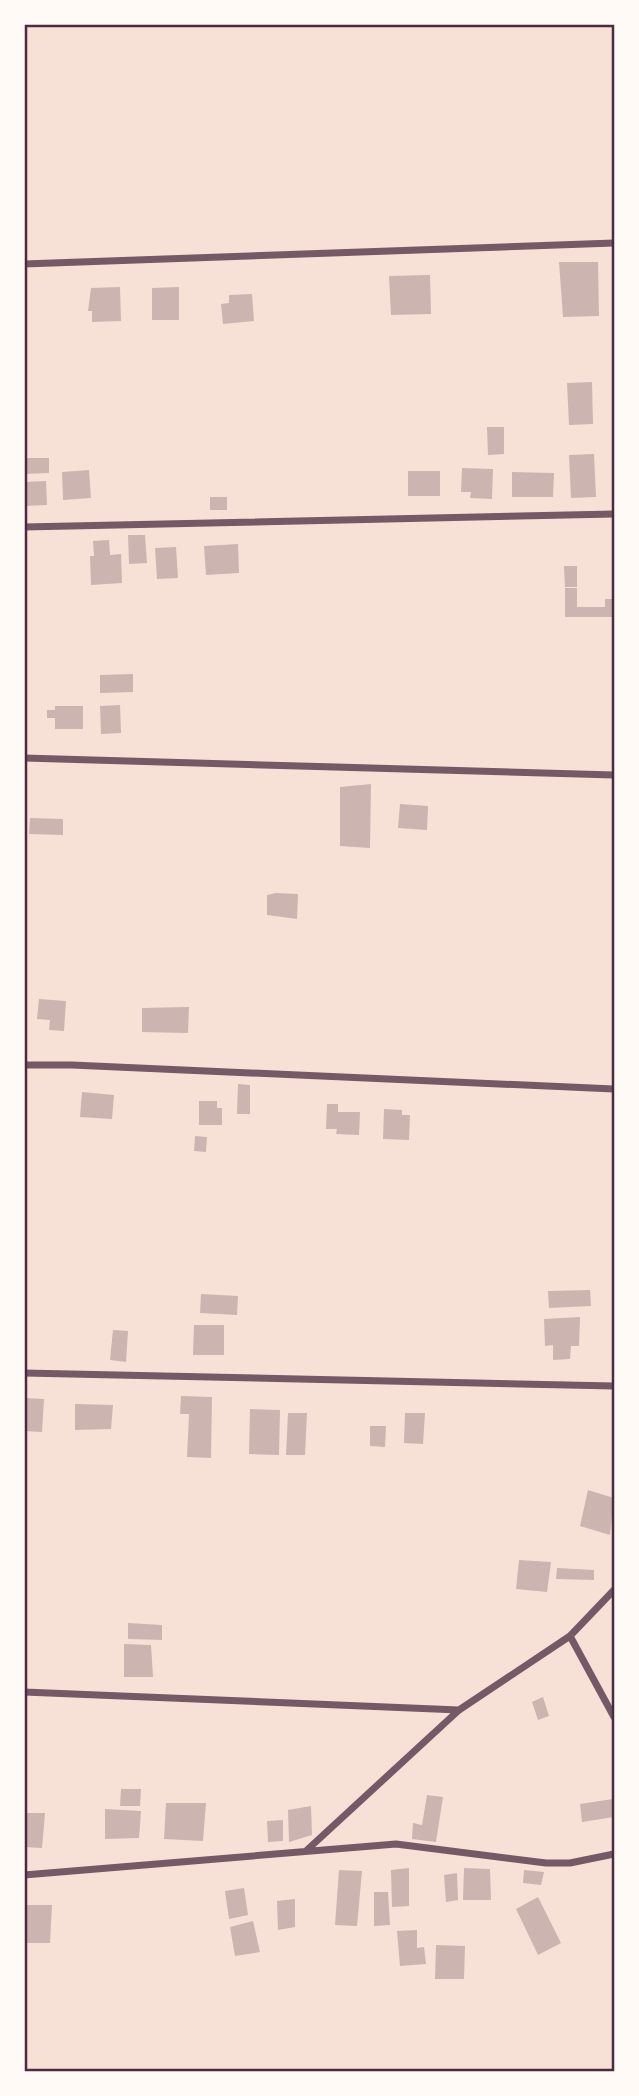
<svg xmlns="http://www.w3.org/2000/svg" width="639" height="2096" font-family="'Roboto Condensed',sans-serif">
  <rect width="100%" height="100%" fill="#f7e1d7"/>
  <path fill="#ccb4b1" d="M559 262H598L599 316 563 317Z
    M430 275 431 314 391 315 389 276Z
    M120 287 121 321 92 322V311H88L91 288Z
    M179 287V320H152V288Z
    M252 294 254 321 223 324 221 304 229 303V295Z
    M592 382 593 424 569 425 567 383Z
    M487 427H504V454L488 455Z
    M594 454 596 497 571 498 569 455Z
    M24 458H49V473L24 474Z
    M462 468 493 469 492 499 470 498 471 492H461Z
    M89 470 91 498 63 500 62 472Z
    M408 471H440V496H408Z
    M512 472 554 473 553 497H512Z
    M46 481 47 505 24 506V482Z
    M210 497H227V510H210Z
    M128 535H145L147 563 129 564Z
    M109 540 110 555 121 554 122 583 91 585 90 556H94L93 541Z
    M238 544 239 573 206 575 204 546Z
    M176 547 178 578 157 579 155 548Z
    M564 566H577V587H565Z
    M565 588H577V607H605V599H614V617H565Z
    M133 674V692L100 693V675Z
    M120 705 121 733 101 734 100 706Z
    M55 706H83V729H55V718H47V710H55Z
    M371 784 370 848 340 846V787Z
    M400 804 428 806 427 830 398 828Z
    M30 818 63 819V835L29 834Z
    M276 893 298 894 297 919 267 915V895Z
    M39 999 66 1001 64 1031 49 1030 50 1020 37 1019Z
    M189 1007 188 1033 142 1032V1008Z
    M238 1084 250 1085V1114H237Z
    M82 1092 114 1095 112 1119 80 1117Z
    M199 1101H217V1108H222V1125H199Z
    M327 1104H338V1112H360L359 1135 336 1134 337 1129H326Z
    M384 1109 402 1110V1115H410L409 1140 383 1139Z
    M195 1136 207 1137 206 1152 194 1151Z
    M590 1290 591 1306 549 1308 548 1291Z
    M201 1294 238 1296 237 1315 200 1313Z
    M580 1317 579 1346H571L570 1359 553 1360V1345L545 1346 544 1319Z
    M194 1325H224V1355H193Z
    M113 1330 128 1331 126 1362 110 1360Z
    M181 1396 212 1397 211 1458 187 1457 189 1414H180Z
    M24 1398 44 1399 42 1432 24 1431Z
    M75 1404 113 1405 111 1429 75 1430Z
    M250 1409 280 1410 279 1455 249 1454Z
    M288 1413H307L305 1455H286Z
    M405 1413H425L423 1444 404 1443Z
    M370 1426H386L385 1447 370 1446Z
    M588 1490 614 1498 610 1535 580 1526Z
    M519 1560 551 1562 547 1592 516 1589Z
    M557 1568 594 1570V1580L556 1579Z
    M128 1623 162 1625V1640L128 1639Z
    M124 1644 151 1645 153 1677H124Z
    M543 1697 549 1716 538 1720 532 1702Z
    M121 1789H141L140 1806H120Z
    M427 1795 443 1797 436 1842 412 1839 413 1823 422 1825Z
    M613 1799 614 1817 582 1822 580 1804Z
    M166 1803H206L203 1841 164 1839Z
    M311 1806 312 1835 289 1842 288 1810Z
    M105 1809 141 1811 139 1838 105 1839Z
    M24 1813H45L42 1848 24 1847Z
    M283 1820V1841L268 1842 267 1821Z
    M409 1868V1906L392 1907 391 1870Z
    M464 1868 490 1869 491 1900H463Z
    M339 1870 362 1871 357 1926 335 1925Z
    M524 1870 544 1872 541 1885 523 1883Z
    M457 1873 458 1900 446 1902 444 1875Z
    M244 1888 248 1915 229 1919 225 1891Z
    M374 1892H388L390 1925 374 1926Z
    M538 1897 561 1943 538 1955 516 1909Z
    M295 1899V1927L278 1930 277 1901Z
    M24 1905H52L50 1943H24Z
    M253 1921 260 1952 235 1956 230 1927Z
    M417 1930V1948L424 1947 426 1964 400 1966 397 1931Z
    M436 1945 465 1946 464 1979H435Z"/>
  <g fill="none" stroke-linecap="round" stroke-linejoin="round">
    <path stroke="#755966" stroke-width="7" d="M24 264 614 243
      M24 527 614 514
      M24 758 614 775
      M24 1065H72L614 1089
      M24 1373 614 1386
      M570 1636 614 1717
      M24 1692 459 1710
      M307 1850 459 1710 570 1636 614 1590
      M24 1875 396 1844 546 1863H570L614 1854"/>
  </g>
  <rect width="639" height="2096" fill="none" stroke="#fffaf5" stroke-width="52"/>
  <rect x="26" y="26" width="587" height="2044" fill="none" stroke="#4a2c40" stroke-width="2.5"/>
</svg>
